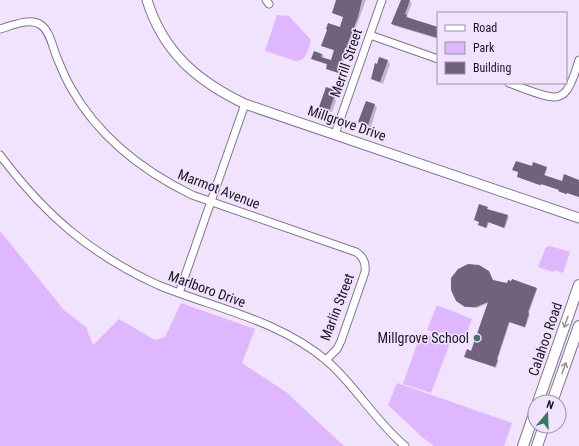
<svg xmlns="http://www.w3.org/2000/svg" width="579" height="446" font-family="'Roboto Condensed',sans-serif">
  <rect width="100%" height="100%" fill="#f1e3fd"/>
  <path fill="#dfb7fe" d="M277 15 289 16 311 40C308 49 307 61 296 61L265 51Z
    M0 231 64 310 86 327 93 345 119 319 155 340 165 337 181 303 255 329 242 363 286 392 344 446H0Z
    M550 246 570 252 563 273 554 270 553 272 538 267 546 247Z
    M437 305 472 319 464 340 441 332 438 334 427 330Z
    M421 333 450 343 431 393 403 384Z
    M397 383 512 423 504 446H434L422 437 388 405Z"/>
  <path fill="#0003" d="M337 0H366L342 65 343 67 341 74 329 70 327 68 328 65 313 59 322 54 324 56 323 58 332 61 335 51 323 46 328 30 340 28 344 17 333 13Z
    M402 0H409L412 3 407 16 409 18 438 28V39L395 26 392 24Z
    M380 59 388 61 390 64 383 84 375 81 372 79Z
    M334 91 337 93 335 99 336 101 332 112 322 109 320 107Z
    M375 105 377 107 371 127 361 124 359 121Z
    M533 167 546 168 547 169 545 176 562 182 579 181V197L568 193 567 194 560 192V190L542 184 541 186 518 177Z
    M487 208 488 210 509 217 505 228 489 222 487 228 480 225V222L475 220Z
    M493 281 537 289 529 313 530 315 525 328 510 322 497 361 498 362 496 368 466 357 472 352 488 303 477 308 467 307 458 301Z"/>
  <path fill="#71617d" d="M336 0H362L358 17 340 63 342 64 339 73 326 69 327 64 311 59 314 51 322 54 321 57 331 60 334 50 321 46 327 30 326 29 328 23 340 27 343 17 332 13Z
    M401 0H410L405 14 407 15 406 17 438 27V38L391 24Z
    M379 57 388 60 380 82 371 79 375 63 377 64Z
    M326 87 335 90 332 97H334L329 111 319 107Z
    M366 101 375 104 368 125 358 122Z
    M516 161 532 166 533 162 547 167 544 175 562 181 564 174 579 180V197L567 193 566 194 558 191 559 190 541 184 540 185 517 177 518 172 512 170Z
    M479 204 488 207 487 209 508 215 504 228 488 222 486 228 478 225 479 222 474 220Z
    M468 264 479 265 489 271 493 280 507 283 508 280 511 281 512 279 537 288 528 312 529 313 525 327 509 322 497 359 498 360 495 367 464 357 467 349 471 351 488 302 476 307H465L456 301 451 290V278L458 269Z"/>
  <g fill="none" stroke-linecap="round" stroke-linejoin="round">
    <defs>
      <path id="minor" d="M266 0 269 4
        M0 29C11 26 30 17 41 25 51 32 53 50 58 60 62 70 66 79 71 88 98 136 143 171 192 195L356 252C364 257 366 264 365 272L341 341 337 349 326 360
        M370 35 438 59
        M509 83C520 87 543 97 554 97 560 97 564 94 567 90 573 81 576 70 579 60
        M335 134 382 0
        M0 155C44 214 90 254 158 285 214 308 279 320 327 361 356 386 375 421 405 446
        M179 293 245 104"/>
      <path id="tertiary" d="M147 0C163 52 197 81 245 104L579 218"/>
      <path id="secondary" d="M538 402 579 285
        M552 402 579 326
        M523 446 535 411
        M537 446 544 426"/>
    </defs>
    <use href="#minor" stroke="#837390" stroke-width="9"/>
    <use href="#tertiary" stroke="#837390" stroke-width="11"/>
    <use href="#secondary" stroke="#837390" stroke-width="12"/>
    <use href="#minor" stroke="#fff" stroke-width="7"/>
    <use href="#tertiary" stroke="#fff" stroke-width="9"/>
    <use href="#secondary" stroke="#fff" stroke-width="10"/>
  </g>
  <defs><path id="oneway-shaft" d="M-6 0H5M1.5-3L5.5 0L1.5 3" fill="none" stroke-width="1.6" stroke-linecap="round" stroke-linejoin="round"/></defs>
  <g stroke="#99969b">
    <use href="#oneway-shaft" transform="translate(566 322) rotate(109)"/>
    <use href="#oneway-shaft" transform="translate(564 368) rotate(-71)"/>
  </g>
  <circle fill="#3a7763" stroke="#f1e3fd" stroke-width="1.5" cx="477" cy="338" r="4"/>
  <g text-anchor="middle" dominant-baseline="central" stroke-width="3" stroke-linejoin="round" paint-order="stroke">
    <g font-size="14" fill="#1c1521" stroke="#f1e3fd">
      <text transform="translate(346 63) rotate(-71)">Merrill Street</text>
      <text transform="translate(347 123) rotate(19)">Millgrove Drive</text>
      <text transform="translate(219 189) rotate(21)">Marmot Avenue</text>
      <text transform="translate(207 289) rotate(20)">Marlboro Drive</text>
      <text transform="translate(337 307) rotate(-69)">Marlin Street</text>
      <text transform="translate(545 339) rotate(-71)">Calahoo Road</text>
    </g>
    <g font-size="14" fill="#1c1521" stroke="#f1e3fd" text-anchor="end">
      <text x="469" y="338">Millgrove School</text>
    </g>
  </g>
  <rect x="437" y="12" width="130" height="72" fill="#f1e3fd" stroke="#9c91a5"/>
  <rect x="445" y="25" width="20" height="6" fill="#ffffff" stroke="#9c91a5"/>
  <text x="473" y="32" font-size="12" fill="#1c1521">Road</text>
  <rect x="445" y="42" width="20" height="12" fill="#dfb7fe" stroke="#9c91a5"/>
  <text x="473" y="52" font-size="12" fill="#1c1521">Park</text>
  <rect x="445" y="62" width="20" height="12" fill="#71617d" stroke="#9c91a5"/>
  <text x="473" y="72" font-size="12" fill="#1c1521">Building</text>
  <g transform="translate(547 414) rotate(19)"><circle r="19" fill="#f1e3fd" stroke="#9c91a5"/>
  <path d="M0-3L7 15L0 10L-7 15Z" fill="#3a7763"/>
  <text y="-6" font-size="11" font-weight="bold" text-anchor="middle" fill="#1c1521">N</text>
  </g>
</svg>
